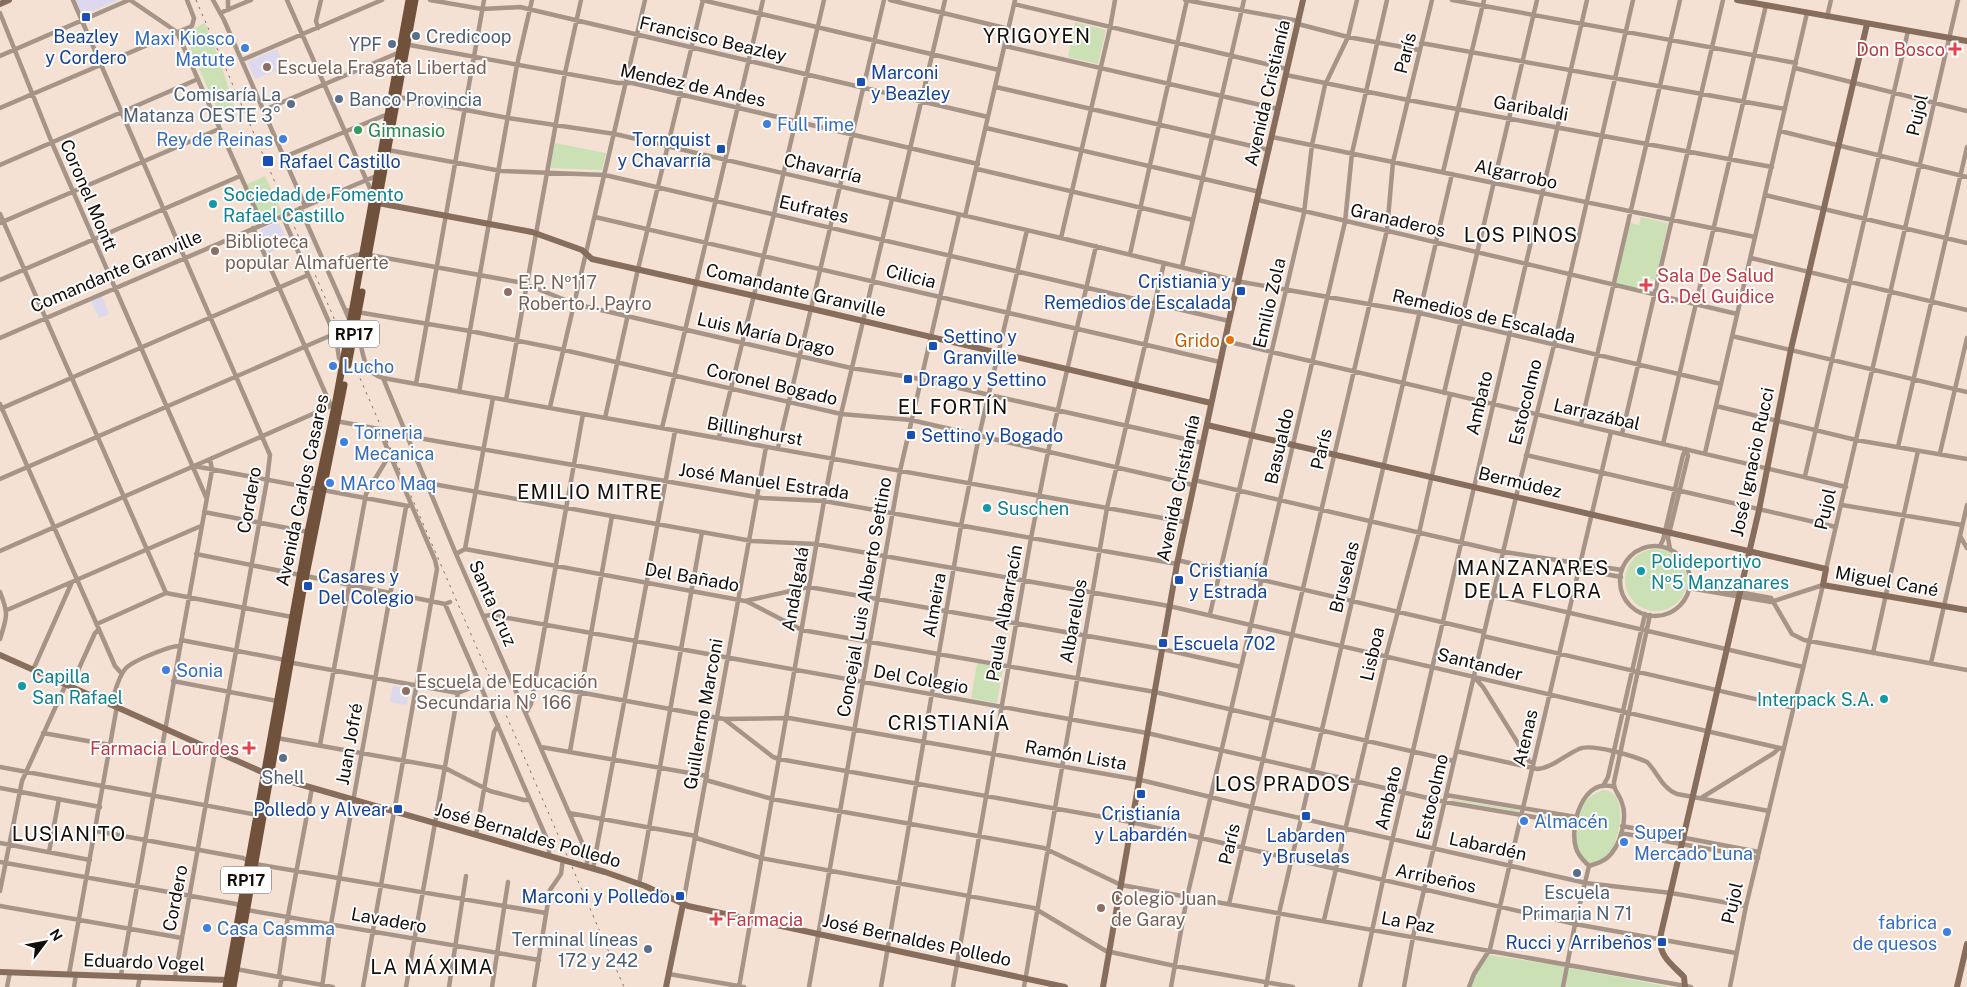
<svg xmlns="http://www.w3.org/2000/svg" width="1967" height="987" font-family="'Public Sans',sans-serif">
  <rect width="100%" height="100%" fill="#f4e1d3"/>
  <path fill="#dcd8ee" d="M76 0H118L82 16Z
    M277 49 286 70 277 74 275 71 255 79 248 63 249 61Z
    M278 222 290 244 269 253 260 231 261 229Z
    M102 296 109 314 99 318 91 301Z
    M393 686 409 688 407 705 390 702Z"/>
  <path fill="#cce0b6" d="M1075 22 1106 30 1098 64 1068 57Z
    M205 23 220 61 237 116 223 122 183 33Z
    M555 143 606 153 602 170 550 168Z
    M265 176 282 212 262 221 245 185Z
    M1641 217 1668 223 1656 280 1645 278 1642 290 1616 284 1630 223 1639 225Z
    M1625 580a31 31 0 1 1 62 0a31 31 0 1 1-62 0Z
    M977 663 1003 668 997 703 971 698Z
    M1604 790C1629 792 1620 837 1611 851 1607 857 1598 862 1591 864 1569 857 1575 814 1587 800 1591 795 1597 792 1604 790Z
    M1452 799 1519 810 1518 812 1450 800Z
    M1489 955 1564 966 1561 987H1471L1476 974Z
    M1571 968 1670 987H1566L1568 970Z"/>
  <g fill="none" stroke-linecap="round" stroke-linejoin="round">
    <path stroke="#a69488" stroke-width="4.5" d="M73 0 270 455 267 480 219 745 214 758 175 977
      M130 0 177 32 262 224
      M213 0 224 20 305 206
      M287 0 373 195
      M430 0 482 9 520 7 988 117
      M702 0 999 70
      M890 0 1009 29
      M1185 0 1299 21
      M1452 0 1796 63
      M1014 4 1287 69
      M228 10V0
      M0 13 52 143 206 497
      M220 13 251 0
      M1827 17 1831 0
      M1298 24 1348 37 1419 50
      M318 28 316 21 321 0
      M1421 43 1785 109
      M404 44 618 83H632L978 164
      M1005 46 1278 109
      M0 56 129 0
      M242 60 382 0
      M1795 68 1967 111
      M1286 75 1408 100 1772 167
      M996 87 1269 150
      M398 97 508 118 615 134 1061 238 1242 282 1420 313 1721 384
      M0 108 192 26 194 18 187 0
      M264 110 400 52
      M986 128 1260 192
      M1780 131 1967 177
      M1272 137 1755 237
      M388 150 501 171 605 175 1229 321
      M284 157 383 116 389 115
      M0 165 198 79
      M977 169 1193 220
      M1443 172 1484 0
      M1765 195 1967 243
      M898 200 945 0
      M1258 200 1737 314
      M300 208 350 321
      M0 214 166 593
      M282 215 336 338 339 358 344 363
      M965 216 1015 0
      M595 217 1220 362
      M0 223 219 129
      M253 228 331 406
      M1061 238 1110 28 1115 0
      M1130 254 1187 0
      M1751 258 1967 310
      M326 267 356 255 364 254 523 283 575 304 851 368 910 377 1203 443
      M1182 267 1244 0
      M0 280 240 176
      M345 310 470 331 564 350 841 414 911 420 1193 485
      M356 327C364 345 359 372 383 378L1185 522
      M1732 336 1967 392
      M0 338 357 184 374 177H379
      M1225 341 1846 487
      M383 378 456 554 587 854V867
      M416 384 484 0
      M459 392 517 65 532 0
      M1444 393 1537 0
      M506 400 565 73 581 0
      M0 404 115 666 122 674
      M1716 406 1856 440 1967 459
      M550 407 645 0
      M0 409 308 275
      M605 418 638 269 703 0
      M336 421 379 429 435 560 437 569 363 987
      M1581 424 1680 0
      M662 428 763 0
      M1622 434 1723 0
      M407 436 762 498 824 501 1177 564
      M719 437 774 214 824 0
      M1663 444 1766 5
      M1898 447 1967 147
      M778 448 884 0
      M1705 453 1807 13
      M1940 453 1967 338
      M1526 455 1836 527
      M194 466 408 506
      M1805 476 1908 31
      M0 479 334 334
      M1194 480 1498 551 1622 570
      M427 483 752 541 816 544 1169 606 1784 749
      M1842 505 1962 525
      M204 512 308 532
      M1960 536 1967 548
      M1660 546 1663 540 1683 455 1686 449
      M1620 581a35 35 0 1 1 70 0a35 35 0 1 1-70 0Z
      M465 549 493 398
      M1670 549 1668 538 1688 456 1686 449
      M0 551 331 406H336
      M196 554 445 604 450 602
      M456 554 465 549 745 601 809 587 1162 649 1241 667
      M1177 560 1484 632
      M1571 564 1578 569 1621 577
      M1826 569 1958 0
      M1690 583 1771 598 1792 634 1804 640 1967 670
      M1689 588 1771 602 1823 585 1746 906 1730 987
      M0 592C9 614 7 617 0 639
      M1493 595 1803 667
      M746 601 802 630 1155 692 1454 761
      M445 604 549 844V856
      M7 610 201 526
      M1210 614 1304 213 1312 145 1325 85 1348 37 1357 0
      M484 616 491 615 1147 733 1445 802 1575 824
      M97 624 166 593 292 617
      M1483 636 1794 708
      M181 640 285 660 293 663 458 693 480 684
      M1873 653 1918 451
      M1931 663 1967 505
      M33 670 72 582
      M1475 678 1483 687 1529 761 1533 763
      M173 681 277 701
      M535 684 724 719 789 718 1145 781 1251 807 1586 883 1671 893 1746 906
      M71 686 95 633 99 629
      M111 704C115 693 118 676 126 668 133 661 171 645 180 646
      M526 713 531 704 583 414
      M724 719 773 757 779 759 1131 822 1575 924 1736 953
      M43 733 110 745
      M277 738 445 768 490 791 524 800H530
      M320 745 366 494 390 454
      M541 747 707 776
      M570 751 612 516
      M1456 751 1537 769C1552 768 1565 755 1579 749 1591 743 1634 756 1647 762 1658 773 1662 788 1677 794L1769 811
      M0 767 257 815
      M706 780 772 799 1044 848 1121 885 1691 987
      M1603 786 1608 777 1645 614
      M0 788 100 807
      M1446 795 1576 817
      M1701 798 1774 753 1779 748
      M569 813 696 836
      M1622 826 1759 852
      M96 831 243 858 255 864 546 913
      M1621 833 1758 858
      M476 835 494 732 498 725
      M696 838 761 858 1034 908 1106 951 1175 966 1293 987
      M0 843 90 860
      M49 852 59 799
      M0 862 236 904 247 910 539 960
      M1589 866C1596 864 1602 862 1607 858 1620 847 1628 819 1622 803 1620 795 1613 790 1614 782L1650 615
      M1589 866C1584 861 1578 856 1576 848 1569 826 1583 776 1614 787
      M593 868 675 431
      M639 884 702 532
      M0 891 22 781 66 684
      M683 904 766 447
      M1229 904 1387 230 1393 162 1432 0
      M0 906 182 938
      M1324 920 1386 656 1419 533 1450 395
      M236 969 333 987
      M69 974 117 706
      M669 974 744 987
      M121 975 212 470 210 459
      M279 976 288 916 312 788
      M7 987 10 972
      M74 987 76 974
      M138 987 140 976
      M280 987 282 977
      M322 987 331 924 406 507
      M406 987 458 693
      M449 987 466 876
      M492 987 508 882
      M534 987 550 890 561 874 563 859
      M739 987 824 501 841 414 892 199
      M809 987 900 471 959 215
      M881 987 961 526 979 436 1027 230
      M953 987 1031 538 1048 452 1096 246
      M1024 987 1107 508 1164 263
      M1171 987 1187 897 1201 838 1345 222 1352 153 1387 0
      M1266 987 1279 913 1452 174
      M1360 987 1383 880 1587 0
      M1404 987 1413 937 1454 761 1516 497 1554 345 1633 0
      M1469 987 1474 974 1490 949 1611 432
      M1563 987 1575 924 1589 866"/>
    <path stroke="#876d5b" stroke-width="6" d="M1737 0 1967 41
      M0 4 9 0
      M378 203 532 232 582 250 592 259 821 311 1211 403
      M1207 425 1826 569 1823 585 1967 610
      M0 655 271 776 605 872 645 886 688 906 1065 987
      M0 972 227 980
      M666 987 683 904
      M1103 987 1177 564 1229 321 1303 0
      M1685 987 1684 977C1673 965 1659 957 1660 938L1759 510 1791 349 1867 24
      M1957 987 1967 944"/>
    <path stroke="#70513c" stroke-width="7" d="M368 257 415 0
      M348 365 362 292
      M226 987 308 532 335 406 409 0
      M233 987 304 585 344 385"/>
    <path stroke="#7e7269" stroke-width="1" stroke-dasharray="2.5 5" stroke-linecap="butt" d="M196 0 624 987"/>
  </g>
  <g fill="#1a4fb4" stroke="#fff" stroke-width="2">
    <rect x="81" y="12" width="10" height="10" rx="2.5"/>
    <rect x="856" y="77" width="10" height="10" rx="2.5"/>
    <rect x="716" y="144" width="10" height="10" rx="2.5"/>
    <rect x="262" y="155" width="12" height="12" rx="2.5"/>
    <rect x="1236" y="286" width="10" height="10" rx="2.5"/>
    <rect x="928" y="341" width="10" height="10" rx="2.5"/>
    <rect x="903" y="374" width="10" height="10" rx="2.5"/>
    <rect x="906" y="430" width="10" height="10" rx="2.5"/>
    <rect x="1174" y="575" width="10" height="10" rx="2.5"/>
    <rect x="303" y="581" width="10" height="10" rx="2.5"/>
    <rect x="1158" y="638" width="10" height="10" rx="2.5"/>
    <rect x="1136" y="789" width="10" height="10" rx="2.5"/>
    <rect x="393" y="804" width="10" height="10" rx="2.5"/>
    <rect x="1301" y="811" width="10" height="10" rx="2.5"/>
    <rect x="675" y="891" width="10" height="10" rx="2.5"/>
    <rect x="1657" y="937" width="10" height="10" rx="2.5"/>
  </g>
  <g fill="#5c6f8a" stroke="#fff" stroke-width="2">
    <circle cx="416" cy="36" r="5"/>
    <circle cx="392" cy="44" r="5"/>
    <circle cx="339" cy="99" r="5"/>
    <circle cx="291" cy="104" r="5"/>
    <circle cx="283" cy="758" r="5"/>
    <circle cx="1577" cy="873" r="5"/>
    <circle cx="648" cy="949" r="5"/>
  </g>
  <g fill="#3f7fe0" stroke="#fff" stroke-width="2">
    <circle cx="245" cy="48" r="5"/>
    <circle cx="767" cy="124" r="5"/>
    <circle cx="283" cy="139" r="5"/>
    <circle cx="333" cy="366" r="5"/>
    <circle cx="344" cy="442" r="5"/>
    <circle cx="330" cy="483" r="5"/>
    <circle cx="166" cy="670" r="5"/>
    <circle cx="1524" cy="821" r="5"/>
    <circle cx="1624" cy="842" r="5"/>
    <circle cx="207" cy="928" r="5"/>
    <circle cx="1947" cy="932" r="5"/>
  </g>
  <g fill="#e0444e" stroke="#fff" stroke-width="2">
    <path d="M1952.5 41.5h5v5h5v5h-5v5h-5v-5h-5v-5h5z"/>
    <path d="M1643.5 277.5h5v5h5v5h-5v5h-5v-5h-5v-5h5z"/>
    <path d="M246.5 740.5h5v5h5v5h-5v5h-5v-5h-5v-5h5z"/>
    <path d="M713.5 911.5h5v5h5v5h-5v5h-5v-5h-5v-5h5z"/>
  </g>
  <g fill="#8d6e63" stroke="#fff" stroke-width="2">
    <circle cx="267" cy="67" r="5"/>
    <circle cx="215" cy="251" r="5"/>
    <circle cx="508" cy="292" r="5"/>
    <circle cx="406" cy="691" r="5"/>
    <circle cx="1101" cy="908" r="5"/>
  </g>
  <circle fill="#2e9e5b" stroke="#fff" stroke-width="2" cx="358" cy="130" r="5"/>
  <g fill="#0f9aa8" stroke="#fff" stroke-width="2">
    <circle cx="213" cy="204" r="5"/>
    <circle cx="987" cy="508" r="5"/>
    <circle cx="1641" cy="571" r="5"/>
    <circle cx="22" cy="686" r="5"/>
    <circle cx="1884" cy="699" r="5"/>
  </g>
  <circle fill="#e8710a" stroke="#fff" stroke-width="2" cx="1230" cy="340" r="5"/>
  <g text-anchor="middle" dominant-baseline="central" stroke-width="4" stroke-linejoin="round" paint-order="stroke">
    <g fill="#fff" stroke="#5a5654" stroke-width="1">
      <rect x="329" y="320.5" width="50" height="27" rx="4"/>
      <rect x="221" y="866.5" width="50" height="27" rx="4"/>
    </g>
    <g font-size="16" font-weight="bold" fill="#140e0a">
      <text x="354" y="334">RP17</text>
      <text x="246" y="880">RP17</text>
    </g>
    <g font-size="18" fill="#164399" stroke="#fff" text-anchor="start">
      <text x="86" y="36" text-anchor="middle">Beazley<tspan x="86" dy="21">y Cordero</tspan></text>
      <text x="871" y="72">Marconi<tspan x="871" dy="21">y Beazley</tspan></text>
      <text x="711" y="139" text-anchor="end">Tornquist<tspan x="711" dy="21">y Chavarría</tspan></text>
      <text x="279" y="161">Rafael Castillo</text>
      <text x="1231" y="281" text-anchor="end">Cristiania y<tspan x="1231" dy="21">Remedios de Escalada</tspan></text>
      <text x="943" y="336">Settino y<tspan x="943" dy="21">Granville</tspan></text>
      <text x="918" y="379">Drago y Settino</text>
      <text x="921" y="435">Settino y Bogado</text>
      <text x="1189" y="570">Cristianía<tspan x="1189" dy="21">y Estrada</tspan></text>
      <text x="318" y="576">Casares y<tspan x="318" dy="21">Del Colegio</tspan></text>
      <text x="1173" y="643">Escuela 702</text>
      <text x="388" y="809" text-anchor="end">Polledo y Alvear</text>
      <text x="1141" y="813" text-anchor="middle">Cristianía<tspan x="1141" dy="21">y Labardén</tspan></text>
      <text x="1306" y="835" text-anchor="middle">Labarden<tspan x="1306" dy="21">y Bruselas</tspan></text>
      <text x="670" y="896" text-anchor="end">Marconi y Polledo</text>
      <text x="1652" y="942" text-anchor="end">Rucci y Arribeños</text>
    </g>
    <g font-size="18" fill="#4e5e75" stroke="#fff" text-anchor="end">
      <text x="426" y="36" text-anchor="start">Credicoop</text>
      <text x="382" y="44">YPF</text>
      <text x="281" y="94">Comisaría La<tspan x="281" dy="21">Matanza OESTE 3°</tspan></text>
      <text x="349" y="99" text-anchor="start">Banco Provincia</text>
      <text x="283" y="777" text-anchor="middle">Shell</text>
      <text x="1577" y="892" text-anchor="middle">Escuela<tspan x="1577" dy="21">Primaria N 71</tspan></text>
      <text x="638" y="939">Terminal líneas<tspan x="638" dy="21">172 y 242</tspan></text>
    </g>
    <g font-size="18" fill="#366cbe" stroke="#fff" text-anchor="start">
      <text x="235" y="38" text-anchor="end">Maxi Kiosco<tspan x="235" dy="21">Matute</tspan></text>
      <text x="777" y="124">Full Time</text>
      <text x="273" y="139" text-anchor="end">Rey de Reinas</text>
      <text x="343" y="366">Lucho</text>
      <text x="354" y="432">Torneria<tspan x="354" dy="21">Mecanica</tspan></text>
      <text x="340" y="483">MArco Maq</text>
      <text x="176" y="670">Sonia</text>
      <text x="1534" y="821">Almacén</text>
      <text x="1634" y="832">Super<tspan x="1634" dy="21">Mercado Luna</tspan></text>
      <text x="1937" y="922" text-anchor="end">fabrica<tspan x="1937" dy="21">de quesos</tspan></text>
      <text x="217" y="928">Casa Casmma</text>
    </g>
    <g font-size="18" fill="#140e0a" stroke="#fff">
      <text transform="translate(713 39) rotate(13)">Francisco Beazley</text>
      <text transform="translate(1405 53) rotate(-76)">París</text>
      <text transform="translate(693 85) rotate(12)">Mendez de Andes</text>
      <text transform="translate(1267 93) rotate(-77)">Avenida Cristianía</text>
      <text transform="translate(1531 108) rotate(10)">Garibaldi</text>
      <text transform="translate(1917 115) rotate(-77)">Pujol</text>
      <text transform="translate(823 168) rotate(13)">Chavarría</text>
      <text transform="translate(1516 174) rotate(12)">Algarrobo</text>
      <text transform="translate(89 195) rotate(67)">Coronel Montt</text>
      <text transform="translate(814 209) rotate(13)">Eufrates</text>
      <text transform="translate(1398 220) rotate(13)">Granaderos</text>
      <text transform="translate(116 271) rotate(-23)">Comandante Granville</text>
      <text transform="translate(911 276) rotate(14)">Cilicia</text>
      <text transform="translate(796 290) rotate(13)">Comandante Granville</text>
      <text transform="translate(1269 303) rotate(-77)">Emilio Zola</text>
      <text transform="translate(1484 316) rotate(13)">Remedios de Escalada</text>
      <text transform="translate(766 334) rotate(13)">Luis María Drago</text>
      <text transform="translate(772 384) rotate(13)">Coronel Bogado</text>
      <text transform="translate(1525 402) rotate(-76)">Estocolmo</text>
      <text transform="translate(1479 403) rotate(-77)">Ambato</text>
      <text transform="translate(1597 414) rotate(13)">Larrazábal</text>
      <text transform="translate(755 431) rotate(10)">Billinghurst</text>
      <text transform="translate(1279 446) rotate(-77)">Basualdo</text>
      <text transform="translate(1321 449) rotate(-77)">París</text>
      <text transform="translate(1752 462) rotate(-78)">José Ignacio Rucci</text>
      <text transform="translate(764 481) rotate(8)">José Manuel Estrada</text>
      <text transform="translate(1520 482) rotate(13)">Bermúdez</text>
      <text transform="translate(1178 488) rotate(-78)">Avenida Cristianía</text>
      <text transform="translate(302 490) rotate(-78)">Avenida Carlos Casares</text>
      <text transform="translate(249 500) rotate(-80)">Cordero</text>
      <text transform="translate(1825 509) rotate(-77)">Pujol</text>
      <text transform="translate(692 577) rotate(10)">Del Bañado</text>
      <text transform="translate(1344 577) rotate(-76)">Bruselas</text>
      <text transform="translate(1887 581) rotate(10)">Miguel Cané</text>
      <text transform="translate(795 589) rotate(-80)">Andalgalá</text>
      <text transform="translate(864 597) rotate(-80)">Concejal Luis Alberto Settino</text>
      <text transform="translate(493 603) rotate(66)">Santa Cruz</text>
      <text transform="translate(934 605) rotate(-80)">Almeira</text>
      <text transform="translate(1004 613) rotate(-80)">Paula Albarracín</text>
      <text transform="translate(1073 621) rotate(-80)">Albarellos</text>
      <text transform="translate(1372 654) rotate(-77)">Lisboa</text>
      <text transform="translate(1480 664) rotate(14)">Santander</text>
      <text transform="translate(921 679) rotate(10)">Del Colegio</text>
      <text transform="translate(703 714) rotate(-80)">Guillermo Marconi</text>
      <text transform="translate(1525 738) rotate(-77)">Atenas</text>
      <text transform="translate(349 744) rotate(-80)">Juan Jofré</text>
      <text transform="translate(1076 755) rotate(10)">Ramón Lista</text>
      <text transform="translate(1432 797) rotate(-77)">Estocolmo</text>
      <text transform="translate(1388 798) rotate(-77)">Ambato</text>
      <text transform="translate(528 835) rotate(16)">José Bernaldes Polledo</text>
      <text transform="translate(1229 844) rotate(-77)">París</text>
      <text transform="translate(1488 846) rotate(12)">Labardén</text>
      <text transform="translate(1436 878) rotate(12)">Arribeños</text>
      <text transform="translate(175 898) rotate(-79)">Cordero</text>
      <text transform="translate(1732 903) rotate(-77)">Pujol</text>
      <text transform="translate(389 920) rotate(10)">Lavadero</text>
      <text transform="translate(1408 922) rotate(10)">La Paz</text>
      <text transform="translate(917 940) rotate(12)">José Bernaldes Polledo</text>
      <text transform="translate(144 962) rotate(2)">Eduardo Vogel</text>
    </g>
    <g font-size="18" fill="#be3a42" stroke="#fff" text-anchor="end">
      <text x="1945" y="49">Don Bosco</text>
      <text x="1657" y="275" text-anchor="start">Sala De Salud<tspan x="1657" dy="21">G. Del Guidice</tspan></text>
      <text x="239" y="748">Farmacia Lourdes</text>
      <text x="726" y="919" text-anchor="start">Farmacia</text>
    </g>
    <g font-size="18" fill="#785e54" stroke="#fff" text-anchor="start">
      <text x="277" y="67">Escuela Fragata Libertad</text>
      <text x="225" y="241">Biblioteca<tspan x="225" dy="21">popular Almafuerte</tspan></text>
      <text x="518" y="282">E.P. Nº117<tspan x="518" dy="21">Roberto J. Payro</tspan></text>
      <text x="416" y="681">Escuela de Educación<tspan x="416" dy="21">Secundaria N° 166</tspan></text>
      <text x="1111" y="898">Colegio Juan<tspan x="1111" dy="21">de Garay</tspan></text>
    </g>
    <g font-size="18" fill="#27864d" stroke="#fff" text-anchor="start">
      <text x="368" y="130">Gimnasio</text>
    </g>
    <g font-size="18" fill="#0d838f" stroke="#fff" text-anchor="start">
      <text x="223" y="194">Sociedad de Fomento<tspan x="223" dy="21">Rafael Castillo</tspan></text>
      <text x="997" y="508">Suschen</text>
      <text x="1651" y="561">Polideportivo<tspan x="1651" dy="21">Nº5 Manzanares</tspan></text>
      <text x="32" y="676">Capilla<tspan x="32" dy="21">San Rafael</tspan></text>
      <text x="1874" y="699" text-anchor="end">Interpack S.A.</text>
    </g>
    <g font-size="18" fill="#c56008" stroke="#fff" text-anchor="end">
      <text x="1220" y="340">Grido</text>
    </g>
    <g font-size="20" letter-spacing="1" fill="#140e0a" stroke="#fff">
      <text x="1037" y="36">YRIGOYEN</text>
      <text x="1521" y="235">LOS PINOS</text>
      <text x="953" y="407">EL FORTÍN</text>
      <text x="590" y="492">EMILIO MITRE</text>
      <text x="1533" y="568">MANZANARES<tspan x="1533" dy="23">DE LA FLORA</tspan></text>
      <text x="949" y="723">CRISTIANÍA</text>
      <text x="1283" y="784">LOS PRADOS</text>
      <text x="69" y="834">LUSIANITO</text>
      <text x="432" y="967">LA MÁXIMA</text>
    </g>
  </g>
  <g transform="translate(45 942) rotate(58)" stroke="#ffffff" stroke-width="4" paint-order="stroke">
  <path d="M0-4L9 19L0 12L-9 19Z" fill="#140e0a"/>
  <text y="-8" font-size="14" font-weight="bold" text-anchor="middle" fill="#140e0a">N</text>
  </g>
</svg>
